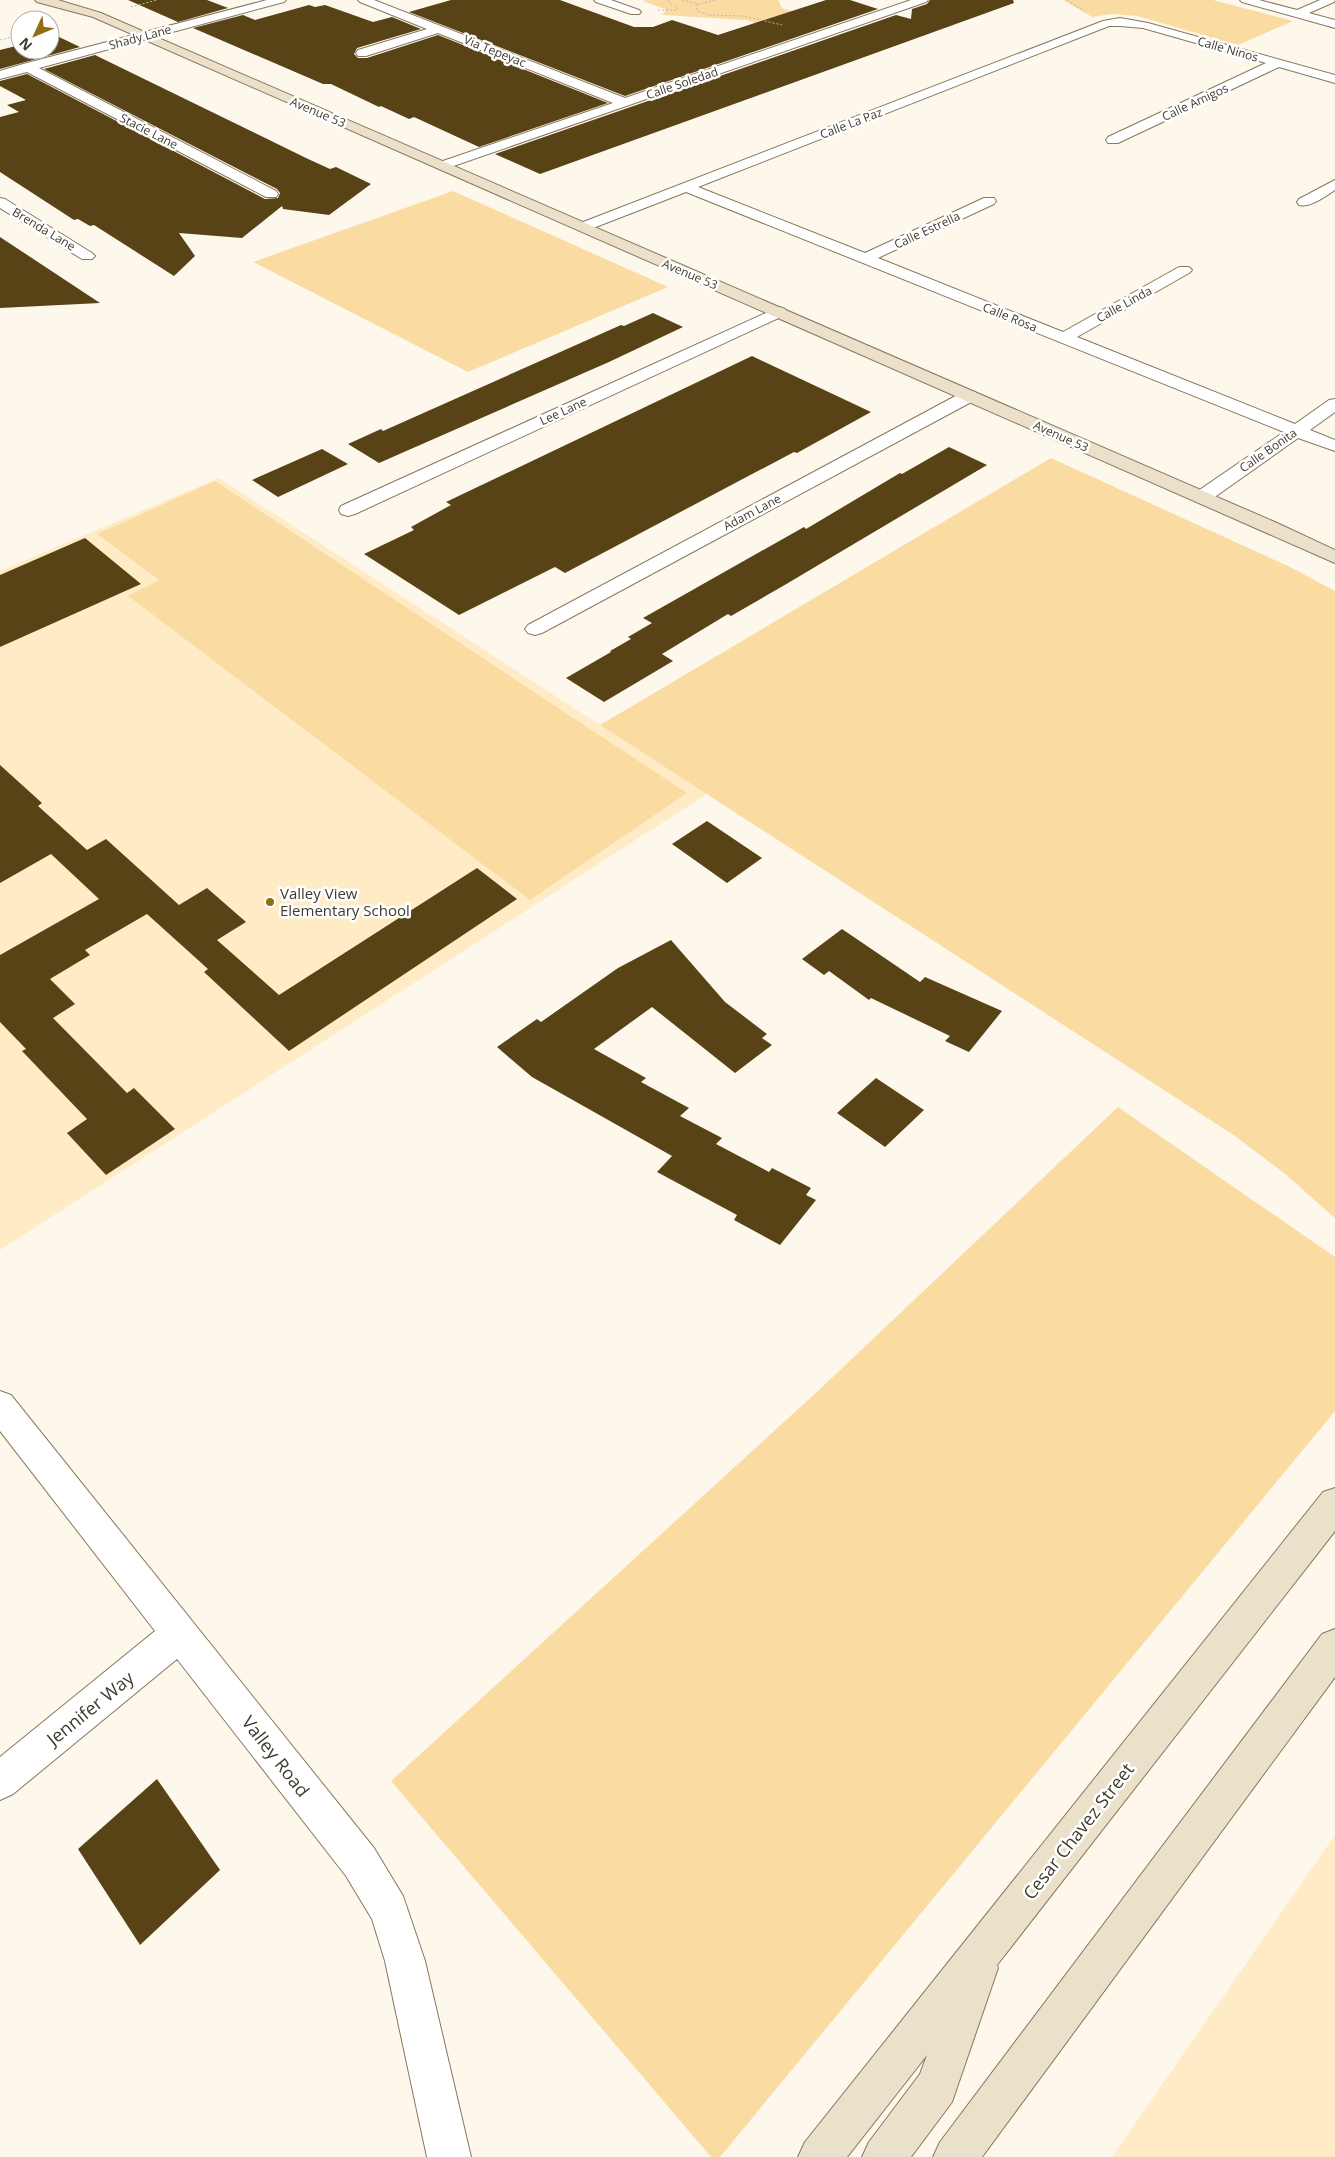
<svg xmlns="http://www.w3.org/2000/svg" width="1335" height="2157" font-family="'Open Sans',sans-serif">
  <rect width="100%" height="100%" fill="#fef7eb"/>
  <path fill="#ffecc6" d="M219 478 707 794 0 1250V571Z
    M1335 1835V2157H1112Z"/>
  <path fill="#fadca3" d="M647 0H778L782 8 828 23 793 35 746 20 662 15 665 12V9L642 1Z
    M1063 0H1213L1293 21 1238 45 1137 16 1112 14 1092 17Z
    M453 191 668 287 468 372 253 262Z
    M1051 458 1290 567 1335 591V1218L1284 1173 1235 1136 600 725Z
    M215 481 687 793 530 900 128 596 159 580 97 534Z
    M1118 1107 1335 1257V1411L720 2157H711L391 1781 819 1390Z"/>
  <path fill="#584317" d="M128 0H207L228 8 178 22Z
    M451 0H560L634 27H653L672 20 718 35 826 0H850L878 9 625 96 409 12Z
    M930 0H1013L1014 3 540 174 495 154 896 15 911 19 912 9 927 4Z
    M309 5 315 7 325 5 373 22 392 17 421 29 357 48 354 54 358 58H367L438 35 608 103 479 147 414 117 409 119 381 106 379 107 331 84H323L193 28 243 15 255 20Z
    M57 36 80 47 0 69V50L20 45V50H50V37Z
    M95 55 306 158 330 169 336 167 371 184 329 215 283 209 282 206 242 238 179 233 195 256 174 276 94 225 90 226 78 219 74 220 0 172V117L19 112 7 105 26 100 0 86V81L27 74 265 199 278 198 280 193 277 189 44 69Z
    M0 237 100 303 0 308Z
    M653 313 683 327 609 362 379 463 348 444 381 429 383 431 621 325 624 326Z
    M752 356 871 412 797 453 794 452 565 573 555 567 459 615 364 554 414 530 411 527 451 505 446 502Z
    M949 447 987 465 783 586 731 616 728 614 662 654 673 661 604 702 566 678 611 652 610 651 631 639 628 637 652 623 643 618 804 527 806 529 900 473 902 474Z
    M322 449 348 464 278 497 252 480Z
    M85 538 141 584 0 647V575Z
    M0 765 42 803 38 806 87 850 106 839 179 905 207 888 246 922 217 940 279 995 477 868 517 899 289 1051 204 972 208 969 147 914 85 950 90 955 50 979 75 1004 53 1018 127 1093 134 1088 175 1129 106 1175 67 1133 87 1119 22 1051 26 1049 0 1022V955L99 899 51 854 0 883Z
    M707 821 762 858 727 883 672 844Z
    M842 929 920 982 925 977 1002 1011 969 1052 945 1041 950 1036 871 998 869 1000 829 971 824 975 802 959Z
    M671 940 725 1002 767 1034 762 1038 772 1045 735 1073 652 1007 594 1049 646 1078 641 1082 689 1108 680 1116 722 1138 716 1144 769 1172 772 1168 811 1188 806 1195 816 1200 780 1245 734 1220 737 1215 657 1172 672 1156 532 1077 497 1047 537 1019 541 1022 618 968Z
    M876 1078 924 1110 885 1147 837 1113Z
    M157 1779 220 1870 140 1945 78 1849Z"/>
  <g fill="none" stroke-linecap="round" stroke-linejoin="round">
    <defs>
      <path id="street" d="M267 0H286L284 2 39 68 276 191 278 194 276 197H266L27 72 0 79V71L23 64Z
        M358 0H374L625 98 911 0H928L926 2 442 170 435 166 437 163 613 103 438 33 366 56H358L356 53 358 50 427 29 360 2Z
        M594 0H611L639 10 641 12 639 14H631L596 2Z
        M1240 0H1259L1297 10 1320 0H1335L1334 2 1309 13 1335 20V28L1242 2Z
        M1120 18 1148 23 1335 75V83L1279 67 1118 143H1108L1106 140 1108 137 1266 63 1143 28 1120 26H1109L698 187 865 253 984 198H994L996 201 994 204 878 258 1063 332 1179 267H1189L1192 270 1189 273 1077 337 1295 424 1329 400 1335 399V412L1310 430 1335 440V451L1298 438 1209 501 1202 503 1195 501 1193 497 1195 493 1284 432 686 192 588 230H578L576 227 578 224 1103 21Z
        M1335 180V190C1325 196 1311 208 1299 205L1297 202 1299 199Z
        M0 198 5 199 92 253 95 256 92 259H82L0 208Z
        M779 307 785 309 787 312 785 315 355 514 348 516 341 514 339 510 341 506Z
        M969 391 975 392 978 396 975 400 542 633 535 635 528 633 525 629 528 625 963 392Z
        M0 1391 11 1395 374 1848 403 1896 425 1961 471 2157H427L385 1961 372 1919 346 1876 177 1659 13 1794 0 1800V1757L155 1631 0 1431Z"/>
      <path id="secondary" d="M35 0H58L101 13 1277 523 1335 550V563L93 17 37 2Z
        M1335 1488V1531L997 1965 998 1968 952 2102 911 2157H862L869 2142 920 2074 927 2055 847 2157H798L805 2142 1323 1492Z
        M1335 1629V1677L982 2157H933L940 2142 1322 1634Z"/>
    </defs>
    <use href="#street" stroke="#86785d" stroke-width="2"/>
    <use href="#secondary" stroke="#86785d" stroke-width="2"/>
    <path stroke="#bdb6aa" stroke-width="1" stroke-dasharray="2 2" stroke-linecap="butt" d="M682 0 699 4 716 0
      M1067 0 1083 10
      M697 4V11L709 15 744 16 782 25
      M131 7 157 0
      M658 10H677L678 8 669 3V0
      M0 40 20 35"/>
    <use href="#street" fill="#fff" fill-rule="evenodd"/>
    <use href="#secondary" fill="#ebe0c9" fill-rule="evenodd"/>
  </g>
  <circle fill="#916d13" stroke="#fff" stroke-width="2" cx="270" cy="902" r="5"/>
  <g text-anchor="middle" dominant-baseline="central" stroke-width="5" stroke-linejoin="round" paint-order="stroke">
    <g font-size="12" fill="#403a2e" stroke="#fff">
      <text transform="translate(140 37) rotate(-15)">Shady Lane</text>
      <text transform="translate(1228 49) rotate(16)">Calle Ninos</text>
      <text transform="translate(495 51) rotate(22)">Via Tepeyac</text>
      <text transform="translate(682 83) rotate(-19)">Calle Soledad</text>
      <text transform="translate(1195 102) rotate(-25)">Calle Amigos</text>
      <text transform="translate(318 112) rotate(23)">Avenue 53</text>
      <text transform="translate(851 123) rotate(-21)">Calle La Paz</text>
      <text transform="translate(149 131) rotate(27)">Stacie Lane</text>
      <text transform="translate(44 229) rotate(31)">Brenda Lane</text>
      <text transform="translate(927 230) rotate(-25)">Calle Estrella</text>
      <text transform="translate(690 274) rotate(23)">Avenue 53</text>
      <text transform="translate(1124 304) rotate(-29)">Calle Linda</text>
      <text transform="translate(1010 317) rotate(22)">Calle Rosa</text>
      <text transform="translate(563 411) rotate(-25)">Lee Lane</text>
      <text transform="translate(1061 436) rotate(24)">Avenue 53</text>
      <text transform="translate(1268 450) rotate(-35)">Calle Bonita</text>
      <text transform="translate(752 512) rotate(-28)">Adam Lane</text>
    </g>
    <g font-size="15" fill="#403a2e" stroke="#fff" text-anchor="start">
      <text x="280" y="893">Valley View<tspan x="280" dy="17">Elementary School</tspan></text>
    </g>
    <g font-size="18" fill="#403a2e" stroke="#fff">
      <text transform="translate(90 1708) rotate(-39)">Jennifer Way</text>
      <text transform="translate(276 1756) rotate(52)">Valley Road</text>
      <text transform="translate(1078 1831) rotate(-52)">Cesar Chavez Street</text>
    </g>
  </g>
  <g transform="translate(35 35) rotate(226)"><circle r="24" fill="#ffffff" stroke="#b3b0ab"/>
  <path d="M0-4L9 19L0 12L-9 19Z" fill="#916d13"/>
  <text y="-8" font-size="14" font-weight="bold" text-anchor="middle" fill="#403a2e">N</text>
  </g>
</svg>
